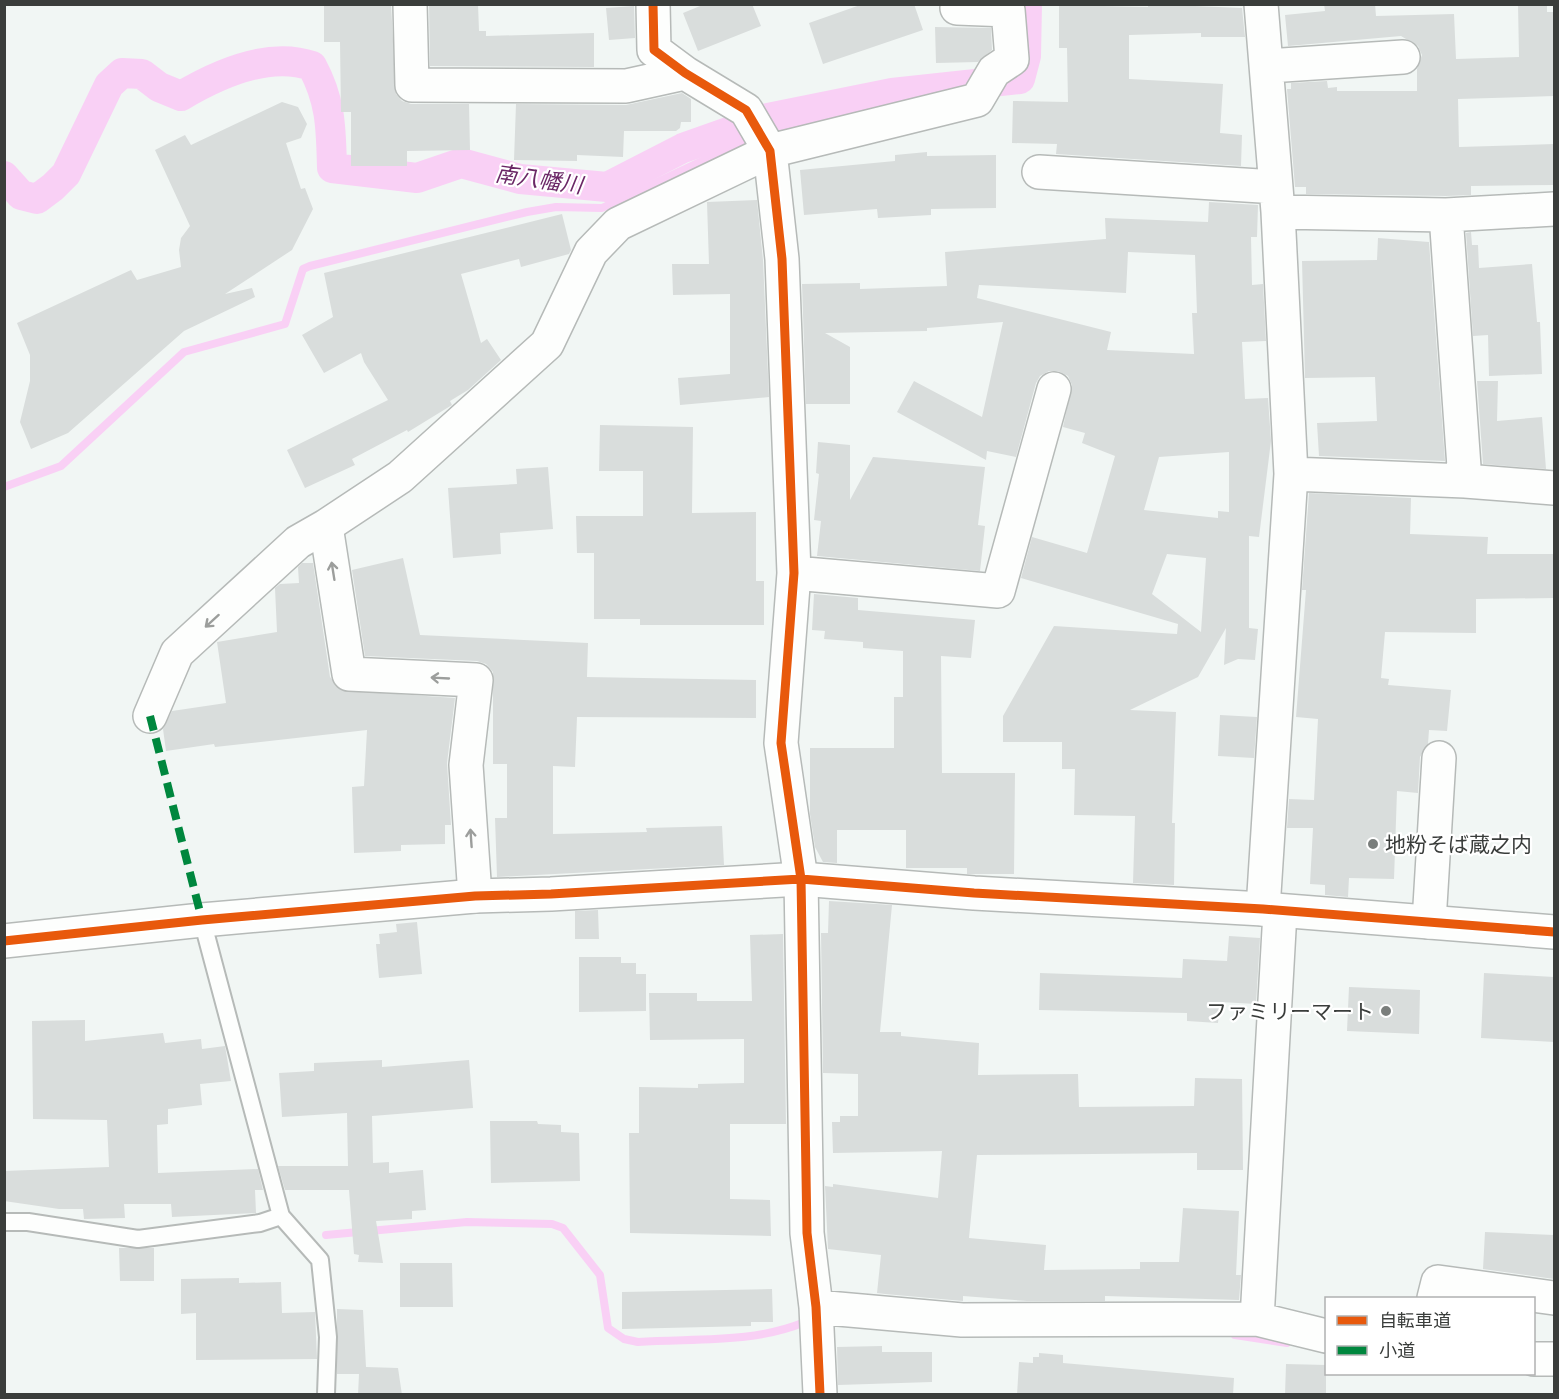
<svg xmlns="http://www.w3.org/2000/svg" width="1559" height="1399" font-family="'Noto Sans','Noto Sans JP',sans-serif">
  <rect width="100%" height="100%" fill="#f1f6f4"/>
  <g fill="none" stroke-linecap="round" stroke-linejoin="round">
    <path stroke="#f9d0f5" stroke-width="8" d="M4 487 61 466 184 352 285 324 303 269 310 266 527 212 556 207 602 208 706 159 756 140
      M326 1235 467 1222 552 1224 563 1228 600 1275 608 1328 624 1339 638 1342C695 1338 751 1344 805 1322
      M1235 1335 1287 1343"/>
    <path stroke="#f9d0f5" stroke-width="30" d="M4 176 21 195 37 199 53 187 66 174 109 85 122 73 142 74 159 87 181 96C218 74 269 51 312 66 331 101 331 128 332 168L417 178 461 163 520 179 607 187 683 148 768 118 892 93 1020 79 1026 56 1027 4"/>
  </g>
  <path fill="#d9dddc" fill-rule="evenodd" d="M324 4H391L396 94 402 101 411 104H469L470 150 407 151V166H351V112H341L340 42H324Z
    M429 4H478L479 31H486V36L594 33V67L430 66Z
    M705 4H752L761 26 698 51 683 13Z
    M863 4H914L923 30 823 64 809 23Z
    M1148 4 1242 8 1245 37H1201V33L1129 35V79L1223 84 1220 133 1242 135 1241 166 1056 154 1057 144 1012 143 1013 101 1068 102 1067 48H1059V5L1148 7Z
    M1324 4H1375L1376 16 1454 14 1456 59 1519 57 1518 4H1547V12H1554V96L1458 99 1459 147 1554 144V185L1471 186V195L1446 196 1306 194V187H1295L1287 89H1291V83L1327 81 1328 88 1337 87V91H1417V69L1422 55 1418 46 1401 36 1288 46 1285 15 1325 11Z
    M634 6 635 38 609 40 606 8Z
    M935 27 991 28 992 50 978 62 936 63Z
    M682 93 691 99V122H681L680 128 676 131H624L623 157 577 155V161L514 160 516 104 626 105Z
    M282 102 298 107 307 124 301 138 286 143 301 189 305 188 313 209 292 250 225 294 252 288 255 297 184 331 68 433 31 449 20 422 30 381V355L17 323 131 270 137 280 181 267 179 250 181 238 190 226 155 150 185 135 191 145Z
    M927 152V156L996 155V208L931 209V215L878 218 877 209 804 215 800 170 895 161V155Z
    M757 200 763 260 769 397 680 405 678 378 730 374V294L673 295 672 264H709L707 202Z
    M1209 202 1258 205 1257 237H1251L1252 285 1263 284 1266 341 1242 342 1245 399 1268 398 1271 441 1259 537 1249 536V628L1258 629 1255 660 1238 659 1224 665 1226 628 1198 677 1130 710 1176 712 1172 823H1175L1174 885 1133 883 1135 816 1074 815 1075 769H1062V742H1003V716L1054 626 1177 634 1178 624 1021 578 1032 537 1087 553 1115 456 1082 443 1085 433 1063 427 1072 385 1068 376 1058 371H1049L1040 376 1036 383 1016 457 987 451 986 460 897 412 914 381 982 417 1003 322 927 328V331L825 333 850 347V404H806L802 284 860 283V289L947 286 945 252 1106 239 1105 218 1208 222ZM1128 252 1195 255 1197 313H1192L1194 354 1107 350 1111 332 977 298 979 285 1126 293ZM1229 452V512L1218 511V518L1144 510 1159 457ZM1167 554 1206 558 1201 632 1152 594Z
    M562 214 571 250 569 254 521 267 519 259 461 274 481 343 487 339 501 360 468 390 450 401 452 405 408 432 407 430 352 459 355 465 305 488 287 450 388 400 364 362 361 353 324 373 302 335 333 317 324 273Z
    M1471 232 1472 245H1478L1479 268 1532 264 1537 322H1540L1542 374 1489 376 1488 335 1473 336 1466 233Z
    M1378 238 1429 242 1445 461 1319 456 1317 423 1377 421 1375 377 1305 378 1302 261 1377 260Z
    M1477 381H1498L1497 421 1542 417 1546 469 1483 464Z
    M600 425 693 427 692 513 756 512V581H764V625H640V619H594V553H577L576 516H643V471H599Z
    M818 442 850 445V500L873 457 985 467 978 525 985 526 980 571 817 556 821 521 814 520 819 474 816 473Z
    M548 467 553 529 500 533 501 554 453 558 448 488 517 484 516 469Z
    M1309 493 1411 498 1410 534 1488 537 1487 554H1554V598L1476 599V633L1385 632 1381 678 1389 679 1388 685 1451 690 1447 731 1429 730 1428 744 1420 757 1418 793 1397 791 1394 879 1349 878 1348 897 1325 895V885L1310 884 1313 828H1287L1289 799 1314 800 1318 719 1296 717 1306 590H1302Z
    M403 558 420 635 588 643 587 677 756 680V718L577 717 575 767 553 766V834L647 832 646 828 722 826 724 865 497 877 495 818H507V764H493V672L486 664 477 661 365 656 352 570Z
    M302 563H313L330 677 340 690 455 698 447 763 451 825H445V844L401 845V851L354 853 352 787 364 786 367 730 215 747 214 744 166 751 163 729 172 711 226 703 217 642 277 632 275 588 280 584 299 583 298 567Z
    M814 594 858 598V610L975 620 971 658 941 656 942 773H1015L1014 874H967V868H906V830H837V863L823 862 815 847 810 814V748H894V697H903V651L863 648V642L824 639 825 631 812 630Z
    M1220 715 1257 717 1254 758 1218 756Z
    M829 901 892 905 880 1032H901V1036L979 1043 978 1075 1078 1074 1079 1107 1194 1106 1195 1078 1242 1079 1243 1170H1197V1153L977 1155 969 1238 1046 1245 1044 1270 1140 1269V1262H1179L1183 1208 1239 1211 1236 1275H1241L1239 1300 1105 1296V1301H1027L963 1296V1301L885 1294 877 1293 881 1255 828 1249 825 1186 833 1187V1184L938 1198 942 1151 833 1153 832 1122H840V1116H858V1074L823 1073 821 933H828Z
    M598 910 599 939H575V911Z
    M417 922 422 974 379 978 376 944H380L379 934 397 932 396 924Z
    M783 934 786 1124H730V1199L770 1200 771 1236 630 1233 629 1133H639V1087L698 1088V1084L744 1083V1039L650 1040 649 993H697V1001H752L750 935Z
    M1229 936 1260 938 1256 1004 1220 1002 1218 1023 1187 1021V1013L1039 1010 1040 973 1182 978 1183 959 1227 961Z
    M579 957H621V963H636V974H646V1011L579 1012Z
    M1484 973 1554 977V1042L1481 1038Z
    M1349 987 1420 990 1419 1034 1347 1031Z
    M85 1020V1041L163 1033 165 1043 201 1039 202 1049 225 1046 231 1081 200 1084 202 1105 168 1109V1124L157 1125 158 1173 258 1169 263 1190H255L256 1213 172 1217 171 1204H124L125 1218 84 1219 83 1209H59L4 1201V1171L109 1167 107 1120 33 1119 32 1021Z
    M382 1060V1067L469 1060 473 1108 372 1116 373 1163 389 1162V1173L423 1170 426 1210 412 1211V1219L376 1221 383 1263 358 1262 359 1255 354 1254 349 1190H285L278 1166H348L347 1113 282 1117 279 1073 314 1071V1063Z
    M490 1121H537L538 1124 561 1125V1132L579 1133 580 1181 491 1183Z
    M1485 1232 1554 1235V1279L1483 1269Z
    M119 1248H154V1281H120Z
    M400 1263H452L453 1307H400Z
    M239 1278V1283L281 1282 282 1313 315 1312 317 1359 196 1360V1313L181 1314V1279Z
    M772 1289 773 1322H751V1326L622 1329V1292Z
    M337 1309 363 1310 366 1367 398 1368 402 1395H358L359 1374H337Z
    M882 1346V1352H932V1382L838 1385 837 1347Z
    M1039 1353 1063 1355V1363L1234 1378 1233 1395H1017L1019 1362 1033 1363V1357H1039Z
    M1286 1364 1326 1365V1395H1285Z"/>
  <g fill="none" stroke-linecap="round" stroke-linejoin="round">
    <defs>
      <path id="service" d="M281 1216 320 1260 328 1337 326 1394
        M4 1222H28L138 1239 260 1223 281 1216 202 920"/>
      <path id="minor" d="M410 4 412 85 626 86 685 73
        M653 4 654 50 685 73 746 110 770 151 782 259 794 573 781 743 801 879 807 1233 816 1307 820 1394
        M1261 4 1278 212 1291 474 1263 909
        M1268 66 1403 57
        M1039 172 1275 187
        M1278 212 1446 215 1554 209
        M1446 215 1465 481
        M1291 474 1465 481 1554 488
        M326 526 400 477 547 344 591 252 618 224 770 151 977 100 994 71 1012 59 1008 10 957 8
        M794 573 998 591 1054 389
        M150 716 177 653 298 542 326 526 349 674 476 680 466 765 475 896
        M1429 922 1439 758
        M1434 1298 1438 1282 1554 1298
        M816 1307 962 1320 1257 1319 1326 1336
        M1257 1319 1280 912
        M1534 1359H1554"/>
      <path id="tertiary" d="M4 941 202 920 475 896 551 894 801 879 974 893 1263 909 1554 932"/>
    </defs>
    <use href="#service" stroke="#b6bab8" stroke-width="20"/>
    <use href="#minor" stroke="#b6bab8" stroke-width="36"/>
    <use href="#tertiary" stroke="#b6bab8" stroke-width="36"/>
    <use href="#service" stroke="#fdfefd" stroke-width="16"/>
    <use href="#minor" stroke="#fdfefd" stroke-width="33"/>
    <use href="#tertiary" stroke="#fdfefd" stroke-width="33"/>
    <path stroke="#00873e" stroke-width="8" stroke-dasharray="15 8" stroke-linecap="butt" d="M150 716 202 920"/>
    <defs>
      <path id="cycleway" d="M653 4 654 50 685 73 746 110 770 151 782 259 794 573 781 743 801 879 807 1233 816 1307 820 1394
        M4 941 202 920 475 896 551 894 801 879 974 893 1263 909 1554 932"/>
    </defs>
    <use href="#cycleway" stroke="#fff" stroke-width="13"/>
    <use href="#cycleway" stroke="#e8590c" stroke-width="9"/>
  </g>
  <defs><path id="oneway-shaft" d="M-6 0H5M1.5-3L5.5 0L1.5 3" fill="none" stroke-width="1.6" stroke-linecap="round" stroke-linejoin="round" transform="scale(1.5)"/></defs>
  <g stroke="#9c9e9c">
    <use href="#oneway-shaft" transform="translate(333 571) rotate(-99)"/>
    <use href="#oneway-shaft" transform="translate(212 621) rotate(138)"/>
    <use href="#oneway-shaft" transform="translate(440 678) rotate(-177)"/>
    <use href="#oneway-shaft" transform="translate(471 838) rotate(-94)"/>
  </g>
  <g fill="#7a7e7c" stroke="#fff" stroke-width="2">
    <circle cx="1373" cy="844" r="6"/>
    <circle cx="1386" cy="1011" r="6"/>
  </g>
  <g text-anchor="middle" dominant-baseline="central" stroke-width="4.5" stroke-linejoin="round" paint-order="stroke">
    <g font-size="21" fill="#3a3d3b" stroke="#fff" text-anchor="start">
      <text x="1385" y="844">地粉そば蔵之内</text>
      <text x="1374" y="1011" text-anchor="end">ファミリーマート</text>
    </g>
    <g font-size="22" font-style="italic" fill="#6b2766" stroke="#fff">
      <text transform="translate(539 178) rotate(8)">南八幡川</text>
    </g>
  </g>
  <rect width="1559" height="1399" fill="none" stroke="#3a3d3b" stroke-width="12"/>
  <rect x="1325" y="1297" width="210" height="78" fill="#ffffff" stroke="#b0b1b1" stroke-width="1.5"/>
  <rect x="1337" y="1316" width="30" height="9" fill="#e8590c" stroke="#b0b1b1" stroke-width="1.5"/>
  <text x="1379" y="1327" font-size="18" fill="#3a3d3b">自転車道</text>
  <rect x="1337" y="1346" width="30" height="9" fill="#00873e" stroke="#b0b1b1" stroke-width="1.5"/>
  <text x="1379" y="1357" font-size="18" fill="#3a3d3b">小道</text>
</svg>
